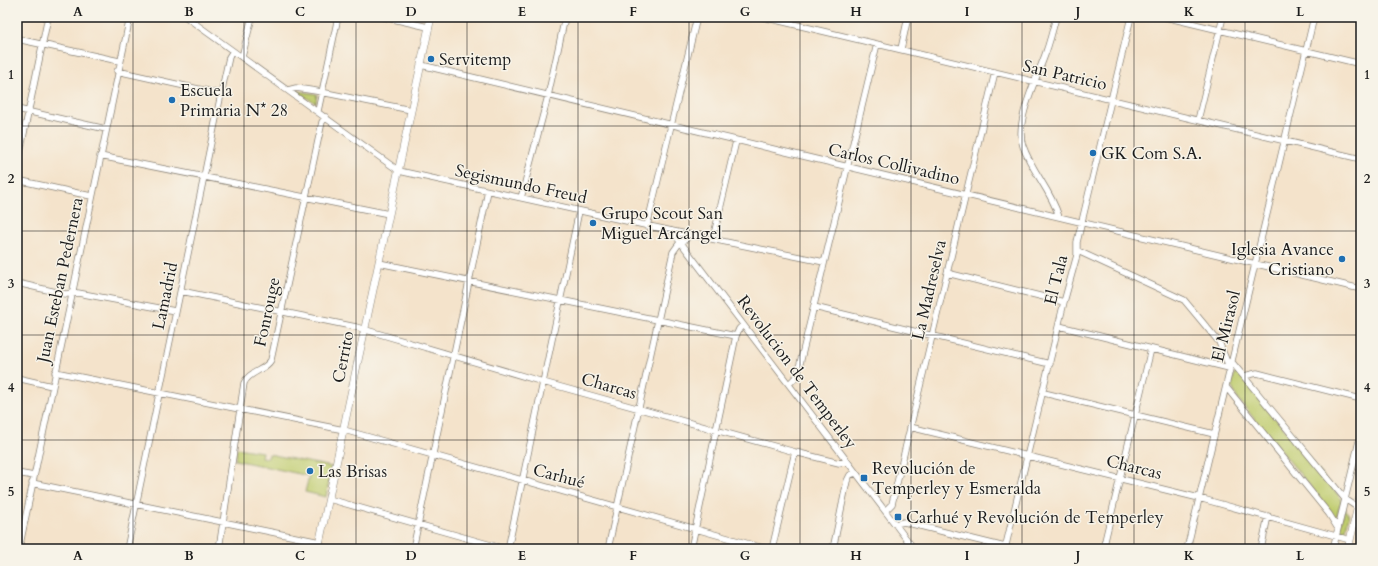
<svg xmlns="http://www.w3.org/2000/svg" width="1378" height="566" font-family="Cardo,serif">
  <rect width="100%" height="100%" fill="#f7f3e8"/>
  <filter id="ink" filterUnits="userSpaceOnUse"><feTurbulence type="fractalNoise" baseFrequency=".025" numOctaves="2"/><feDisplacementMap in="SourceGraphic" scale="8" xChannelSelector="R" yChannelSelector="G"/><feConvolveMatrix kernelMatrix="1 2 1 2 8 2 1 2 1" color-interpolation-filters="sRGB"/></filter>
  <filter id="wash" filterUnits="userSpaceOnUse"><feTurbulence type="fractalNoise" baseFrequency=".012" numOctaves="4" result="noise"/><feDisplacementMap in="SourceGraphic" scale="16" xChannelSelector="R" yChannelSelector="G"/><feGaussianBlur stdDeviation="0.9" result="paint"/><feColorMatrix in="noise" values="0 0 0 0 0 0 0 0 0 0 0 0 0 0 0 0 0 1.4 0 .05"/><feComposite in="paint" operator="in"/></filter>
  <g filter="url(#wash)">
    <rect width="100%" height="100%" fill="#f4e3cb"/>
    <path fill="#bfcc6d" stroke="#6e7444" d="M298 91 317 94 316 103 298 93Z
      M1235 373H1239L1340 497 1341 501 1337 516H1335L1237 398 1231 385Z
      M237 448 262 452 261 457 268 458 269 454 332 467 326 497 305 492 309 476 235 460Z
      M1345 508 1349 516 1345 533 1342 534 1339 531Z"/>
  </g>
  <g filter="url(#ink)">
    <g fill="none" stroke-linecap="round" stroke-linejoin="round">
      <defs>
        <path id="minor" d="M186 17 399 171 672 231 824 262
          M384 17 428 27
          M763 17 1361 159
          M1056 17C1053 29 1050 41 1046 52 1038 76 1014 122 1023 146 1032 172 1051 190 1059 217
          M1165 17 1361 64
          M17 39 119 61
          M901 49 908 17
          M242 57 252 17
          M421 65 1361 289
          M117 71 221 94
          M288 90 296 88 316 91 411 110
          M17 109 106 129
          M318 111 338 17
          M1198 120 1223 17
          M100 156 389 214
          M17 167 48 17
          M17 180 91 196
          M521 198 548 96 565 17
          M647 226 697 17
          M672 231 914 549
          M713 239 736 141
          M1078 251 1184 300 1219 342 1229 367
          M379 263 736 336
          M947 273 1064 302
          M17 283 65 294 78 293 175 311
          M181 291 356 327 543 382 795 452 839 463 847 461
          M814 307 1050 364
          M1059 326 1229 368
          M1231 361 1345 499 1357 507
          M55 372 344 430 767 549
          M1244 376 1257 373 1361 399
          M17 378 52 386
          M789 384 797 376 877 44
          M1226 387 1329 514 1337 527
          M1044 393 1214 434
          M910 427 1199 498 1350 540
          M17 473 34 476
          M32 483 320 542
          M329 499 505 549
          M885 511 892 504 995 72
          M895 524 904 522 1013 549
          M19 549 130 17
          M127 549 221 94 229 57 233 51
          M219 549 244 383C249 371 265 371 271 360L322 122 326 117
          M413 549 488 191
          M508 549 579 211
          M608 549 673 252 678 245 691 235
          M691 549 736 336 739 329 743 325
          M772 549 795 452
          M833 549 847 481 850 475 856 473
          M1005 549 1064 302 1077 255V242L1131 17
          M1103 549 1151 349
          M1187 549 1314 17
          M1261 549 1268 516
          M1333 549 1361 433"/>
        <path id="major" d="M318 549 431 17
          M1348 549 1361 493"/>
      </defs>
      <use href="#minor" stroke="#888074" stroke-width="7"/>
      <use href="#major" stroke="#888074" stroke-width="8"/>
      <use href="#minor" stroke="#fff" stroke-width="5.5"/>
      <use href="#major" stroke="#fff" stroke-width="7"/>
    </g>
  </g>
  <path fill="none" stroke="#1c1c1c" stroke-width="1" stroke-opacity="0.55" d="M133 17V549M244 17V549M356 17V549M467 17V549M578 17V549M689 17V549M800 17V549M911 17V549M1022 17V549M1134 17V549M1245 17V549M17 126H1361M17 231H1361M17 335H1361M17 440H1361"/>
  <g fill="#1f6fb2" stroke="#f7f3e8" stroke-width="1.5">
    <circle cx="431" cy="59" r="4"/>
    <circle cx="172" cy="100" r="4"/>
    <circle cx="1093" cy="153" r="4"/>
    <circle cx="593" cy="223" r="4"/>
    <circle cx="1342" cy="259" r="4"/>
    <circle cx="310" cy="471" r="4"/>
    <rect x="860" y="474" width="8" height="8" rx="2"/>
    <rect x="894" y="513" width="8" height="8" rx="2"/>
  </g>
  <g text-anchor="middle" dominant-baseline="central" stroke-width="3" stroke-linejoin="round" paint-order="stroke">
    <g font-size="17" fill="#1c1c1c" stroke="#f7f3e8" text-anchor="start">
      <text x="439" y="59">Servitemp</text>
      <text x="180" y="90">Escuela<tspan x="180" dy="20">Primaria N* 28</tspan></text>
      <text x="1101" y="153">GK Com S.A.</text>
      <text x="601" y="213">Grupo Scout San<tspan x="601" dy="20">Miguel Arcángel</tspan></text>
      <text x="1334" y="249" text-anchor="end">Iglesia Avance<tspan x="1334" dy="20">Cristiano</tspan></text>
      <text x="872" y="468">Revolución de<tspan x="872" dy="20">Temperley y Esmeralda</tspan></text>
      <text x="318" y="471">Las Brisas</text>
      <text x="906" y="517">Carhué y Revolución de Temperley</text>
    </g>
    <g font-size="17" fill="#1c1c1c" stroke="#f7f3e8">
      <text transform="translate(1065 75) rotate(13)">San Patricio</text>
      <text transform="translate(894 164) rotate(13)">Carlos Collivadino</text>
      <text transform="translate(521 184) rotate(12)">Segismundo Freud</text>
      <text transform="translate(60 280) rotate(-78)">Juan Esteban Pedernera</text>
      <text transform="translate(1056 280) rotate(-76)">El Tala</text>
      <text transform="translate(929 290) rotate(-77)">La Madreselva</text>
      <text transform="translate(165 296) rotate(-78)">Lamadrid</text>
      <text transform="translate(267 312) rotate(-78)">Fonrouge</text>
      <text transform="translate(1226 326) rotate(-76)">El Mirasol</text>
      <text transform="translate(343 357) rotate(-79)">Cerrito</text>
      <text transform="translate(797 372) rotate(53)">Revolucion de Temperley</text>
      <text transform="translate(609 386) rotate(16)">Charcas</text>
      <text transform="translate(1134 467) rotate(14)">Charcas</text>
      <text transform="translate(559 476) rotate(15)">Carhué</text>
    </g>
  </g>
  <rect width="1378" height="566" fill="none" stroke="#f7f3e8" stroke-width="44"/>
  <rect x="22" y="22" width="1334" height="522" fill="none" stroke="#1c1c1c" stroke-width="1.5"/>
  <g font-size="13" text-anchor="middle" font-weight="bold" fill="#1c1c1c">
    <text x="78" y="16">A</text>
    <text x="189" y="16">B</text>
    <text x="300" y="16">C</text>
    <text x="411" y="16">D</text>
    <text x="522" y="16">E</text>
    <text x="633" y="16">F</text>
    <text x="745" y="16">G</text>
    <text x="856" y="16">H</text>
    <text x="967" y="16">I</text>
    <text x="1078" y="16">J</text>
    <text x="1189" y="16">K</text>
    <text x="1300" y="16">L</text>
    <text x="11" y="79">1</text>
    <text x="1367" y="79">1</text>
    <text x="11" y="183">2</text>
    <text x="1367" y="183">2</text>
    <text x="11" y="288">3</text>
    <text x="1367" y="288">3</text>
    <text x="11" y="392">4</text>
    <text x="1367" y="392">4</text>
    <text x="11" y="496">5</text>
    <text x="1367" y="496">5</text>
    <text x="78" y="560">A</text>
    <text x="189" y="560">B</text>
    <text x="300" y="560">C</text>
    <text x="411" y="560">D</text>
    <text x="522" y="560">E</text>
    <text x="633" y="560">F</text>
    <text x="745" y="560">G</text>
    <text x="856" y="560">H</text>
    <text x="967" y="560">I</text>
    <text x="1078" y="560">J</text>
    <text x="1189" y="560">K</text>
    <text x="1300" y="560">L</text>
  </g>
</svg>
